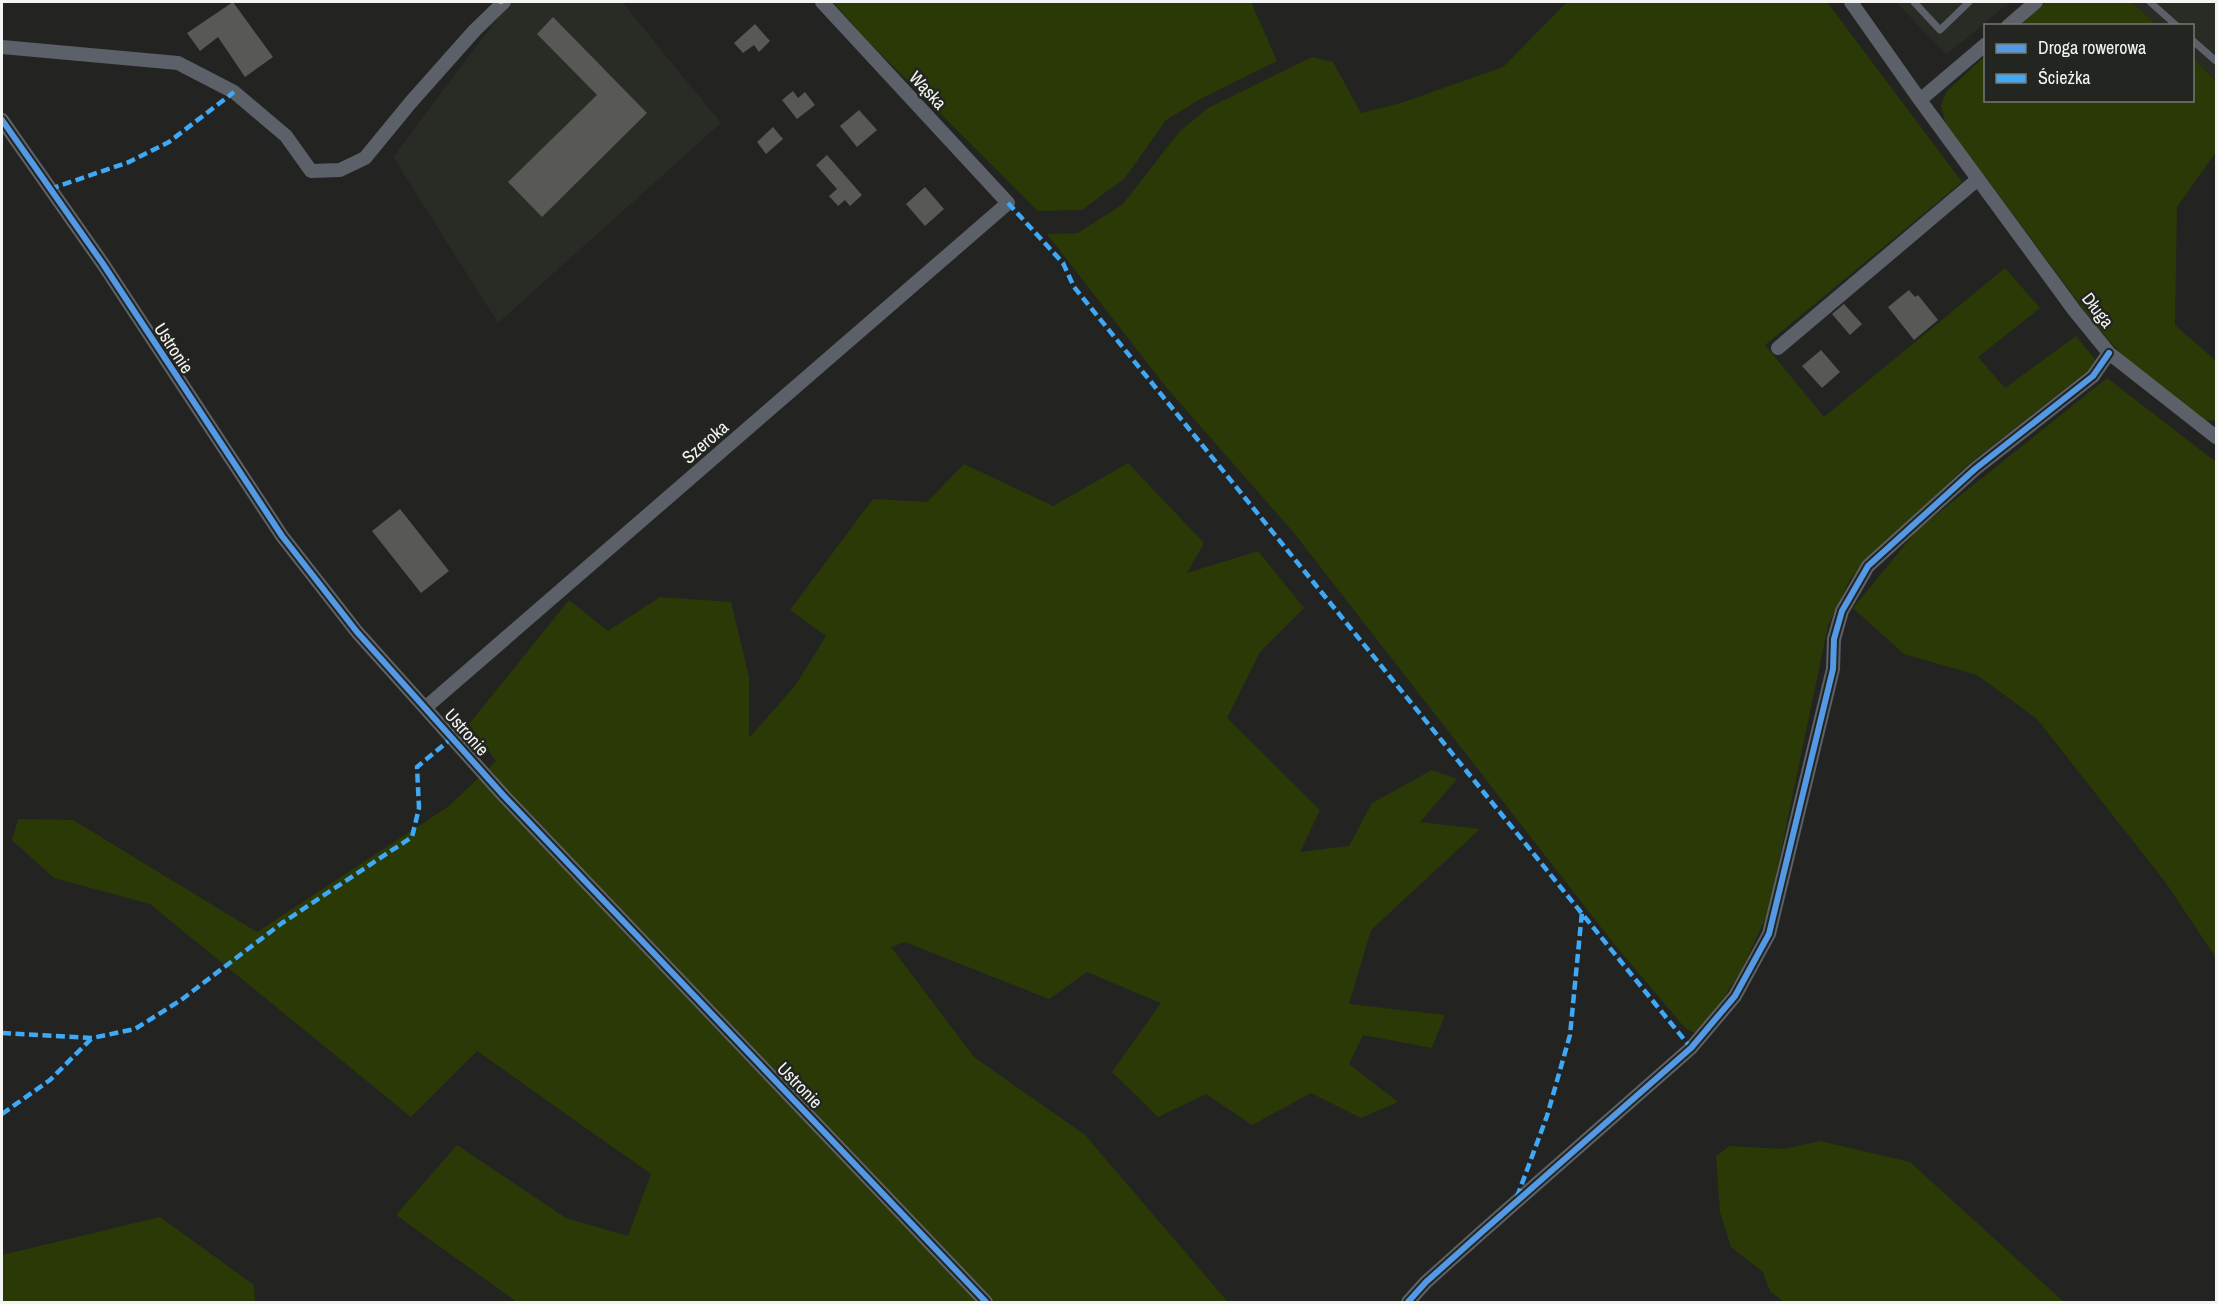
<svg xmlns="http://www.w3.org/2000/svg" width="2218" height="1304" font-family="'Archivo Narrow',sans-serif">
  <rect width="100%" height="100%" fill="#232422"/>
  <path fill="#282c24" d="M510 2H622L721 123 498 323 393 157Z
    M1896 2H2010L1946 55Z
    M2131 2H2216V81L2193 58 2192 26 2157 25Z"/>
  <path fill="#2a3905" d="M833 2H1251L1277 61 1202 98 1166 120 1125 178 1082 210 1038 211 867 40Z
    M1567 2H1827L1962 182 1765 345 1824 417 2005 268 2040 308 1978 357 2005 388 2076 336 2098 363 1966 466 1850 579 1828 626 1768 913 1740 973 1699 1035 1685 1028 1614 944 1294 533 1166 387 1047 234 1078 233 1123 204 1179 132 1208 108 1312 57 1333 62 1361 113 1401 103 1503 67Z
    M2046 2H2131L2157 25 2020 26Z
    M1985 56 1986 100H2192L2193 58 2216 81V152L2177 207 2175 325 2216 361V421L2205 420 2123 356 2093 322 1946 124 1941 106 1946 92Z
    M2107 378 2216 462V958L2166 883 2037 719 1977 675 1904 654 1853 608 1917 530Z
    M1128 463 1204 543 1187 573 1258 551 1304 608 1260 652 1227 718 1320 810 1300 852 1349 846 1372 803 1432 770 1457 779 1420 822 1480 829 1371 930 1349 1004 1445 1015 1432 1048 1363 1035 1349 1064 1398 1102 1361 1118 1311 1093 1252 1125 1206 1094 1158 1117 1112 1072 1161 1003 1087 972 1049 999 905 942 891 947 974 1057 1085 1135 1228 1302H517L396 1215 457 1145 566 1218 628 1236 651 1174 477 1051 411 1117 150 904 54 878 12 840 18 819 73 820 257 932 449 806 496 761 469 724 569 600 608 631 660 597 731 602 749 677V738L795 686 826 636 790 610 873 499 927 502 964 464 1053 506Z
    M1820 1141 1910 1162 2064 1302H1784L1770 1291 1763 1272 1731 1247 1720 1212 1716 1156 1730 1146 1784 1149Z
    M160 1217 254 1285 255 1302H2V1255Z"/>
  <path fill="#585957" d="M233 2 273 57 245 77 218 37 200 51 187 33Z
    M553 17 647 113 542 217 508 182 597 95 537 34Z
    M755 24 770 41 759 52 754 45 743 53 734 43Z
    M793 91 798 98 805 92 815 105 797 119 782 100Z
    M859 110 877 130 857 147 840 126Z
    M773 127 783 139 766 154 757 142Z
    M827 155 862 195 850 206 845 200 838 206 829 196 837 189 816 165Z
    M925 187 944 209 925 226 906 204Z
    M1909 290 1915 297 1918 295 1938 320 1914 340 1888 307Z
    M1844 304 1862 324 1850 335 1832 314Z
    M1821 350 1840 372 1822 388 1802 366Z
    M400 509 449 571 421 593 372 531Z"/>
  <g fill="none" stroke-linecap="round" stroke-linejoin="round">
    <path stroke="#5c6068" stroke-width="7" d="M1914 2 1940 30 1969 2
      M2150 2 2177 26
      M2192 40 2216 61"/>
    <path stroke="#5c6068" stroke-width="14" d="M1851 2 1920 100 2074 310 2109 353 2216 437
      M2008 26 2036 2
      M2 47 178 63 234 92 286 136 311 171 340 170 365 158 411 102 475 30 504 2
      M1920 100 1986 44
      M2 120 103 264 282 536 357 632 503 795 986 1302
      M1778 348 1978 179
      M425 708 1008 203 822 2
      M1408 1302 1426 1282 1483 1231 1691 1048 1735 996 1769 934 1833 669 1834 639 1842 611 1868 566 1975 469 2093 376 2109 353"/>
    <path stroke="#3fa9f5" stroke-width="4.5" stroke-dasharray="9 4.5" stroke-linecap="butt" d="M501 2V4
      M50 189 129 162 169 142 234 92
      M1008 203 1063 263 1074 287 1691 1048
      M2 1033 92 1038 135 1029 181 1000 282 923 412 837 419 808 417 767 452 738
      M2 1114 50 1080 92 1038
      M1517 1197 1547 1116 1570 1035 1582 912"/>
    <defs>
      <path id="cycleway" d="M2 120 103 264 282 536 357 632 503 795 986 1302
        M1408 1302 1426 1282 1483 1231 1691 1048 1735 996 1769 934 1833 669 1834 639 1842 611 1868 566 1975 469 2093 376 2109 353"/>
    </defs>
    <use href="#cycleway" stroke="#232521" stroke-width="10"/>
    <use href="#cycleway" stroke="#5399e6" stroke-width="6"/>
  </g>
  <g text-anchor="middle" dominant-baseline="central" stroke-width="5" stroke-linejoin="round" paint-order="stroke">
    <g font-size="18" fill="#f4f5f2" stroke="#232521">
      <text transform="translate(928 90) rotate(47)">Wąska</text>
      <text transform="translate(2098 310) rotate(52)">Długa</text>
      <text transform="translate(174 348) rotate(57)">Ustronie</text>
      <text transform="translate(705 442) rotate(-41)">Szeroka</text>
      <text transform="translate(467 732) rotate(48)">Ustronie</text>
      <text transform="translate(800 1085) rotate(46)">Ustronie</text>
    </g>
  </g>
  <rect width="2218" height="1304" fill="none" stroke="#f4f5f2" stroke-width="6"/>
  <rect x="1984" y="24" width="210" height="78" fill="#232521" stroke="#777875" stroke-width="1.5"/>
  <rect x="1996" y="44" width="30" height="9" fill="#5399e6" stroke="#777875" stroke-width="1.5"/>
  <text x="2038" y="54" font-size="18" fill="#f4f5f2">Droga rowerowa</text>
  <rect x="1996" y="74" width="30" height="9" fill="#3fa9f5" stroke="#777875" stroke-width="1.5"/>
  <text x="2038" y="84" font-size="18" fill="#f4f5f2">Ścieżka</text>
</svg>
